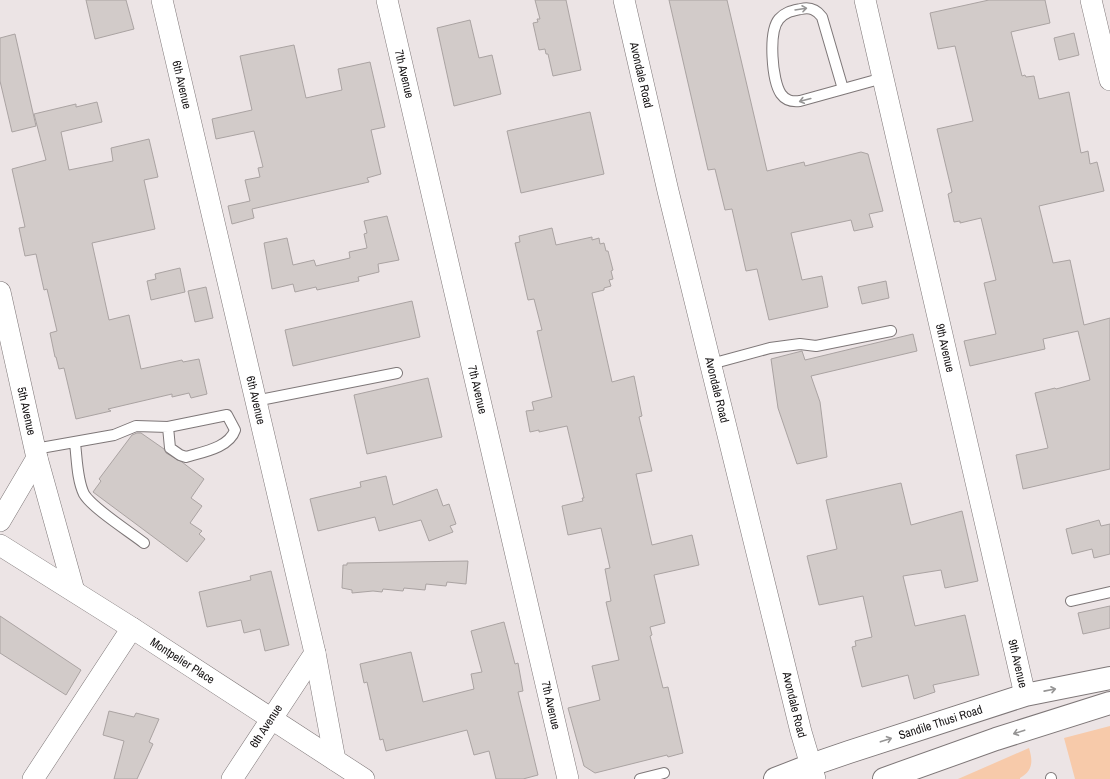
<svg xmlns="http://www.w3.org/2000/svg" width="1110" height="779" font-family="'Archivo Narrow',sans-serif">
  <rect width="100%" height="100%" fill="#ece4e5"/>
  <path fill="#f7caaa" d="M1110 726V779H1075L1064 738Z
    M1029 748C1033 761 1033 771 1020 778V779H958Z"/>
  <path fill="#d2cbc9" stroke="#aaa3a2" d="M86 0H126L134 29 95 39Z
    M535 0H566L581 70 553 76 548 54H546L545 49 539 50 533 23 538 22 537 19H540Z
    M669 0H727L767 171 804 162 805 166 861 152 868 154 883 211 869 214 873 227 854 231 851 220 791 233 802 280 822 276 828 307 769 320 757 269 746 271 732 209 725 210 715 169 708 170Z
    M989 0H1045L1050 23 1011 32 1022 76 1025 75 1026 77 1034 76 1039 99 1069 92 1081 153 1088 151 1090 164 1097 162 1104 191 1039 206 1053 263 1070 260 1084 325 1110 318V469L1023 489 1016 455 1048 448 1035 393 1055 388 1056 389 1090 380 1078 331 1043 339 1045 349 970 366 964 341 996 334 984 283 996 280 981 218 960 223V221L954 222 948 194 952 192 937 129 973 121 955 46 938 49 930 13Z
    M470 20 479 58 492 55 501 94 454 106 437 28Z
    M1074 33 1079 55 1059 60 1054 38Z
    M15 34 36 126 12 132 0 81V38Z
    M294 45 306 98 342 90 338 69 370 62 385 127 371 130 381 174 367 178 369 182 252 209 254 218 232 224 228 206 250 201 245 180 260 177 258 168 263 167 254 131 216 139 212 119 252 110 240 56Z
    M97 102 102 122 61 132 69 170 113 161 111 148 149 139 158 177 144 180 155 229 92 243 109 320 129 315 141 369 182 360 183 362 199 359 207 394 191 398 189 393 172 397V394L108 409 111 411 76 419 64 368 59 369 56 357H55L50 333 57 331 47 289 44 290 36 254 25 256 19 228 25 227 12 169 46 160 34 114 76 104V107Z
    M590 112 604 174 521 193 507 131Z
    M387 216 399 260 378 264 379 272 358 277 359 281 317 290 316 287 295 292 293 284 272 289 264 243 287 238 293 265 314 260 316 266 350 258 349 252 367 248 364 234 367 233 364 221Z
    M552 228 556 245 592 237V240L599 238 600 244 604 243 606 251H608L613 270 611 271 613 279 609 280 611 286 604 288V290L592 293 612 382 634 376 642 416 639 417 652 471 636 474 652 545 692 535 699 565 654 575 665 623 650 627 652 635 650 636 663 688 668 687 683 753 668 757 667 755 595 773 584 766 568 708 600 700 592 666 619 660 606 602 611 601 605 569 610 568 601 528 568 535 562 506 583 501 582 498H584L567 426 539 432V430L530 432 526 411 534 410 532 402 552 397 537 331 542 330 534 299 528 300 515 243 520 242 519 236Z
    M180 268 185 292 151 300 147 281 156 279 155 274Z
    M886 281 889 298 862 304 858 287Z
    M206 287 213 318 195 322 188 291Z
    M412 301 420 337 293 366 285 330Z
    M913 334 917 351 811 376 820 402 827 457 797 464 778 408 771 359 802 351 805 360Z
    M428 378 442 437 367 454 354 395Z
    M137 433H141L164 449 166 453 182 462 204 479 191 498 202 506 190 523 202 531 199 534 205 539 187 562 93 492 101 481 99 479 132 435Z
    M386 476 393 505 437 489 443 506 449 504 456 524 450 526 453 532 429 541 421 520 379 531 375 517 318 531 310 499 361 487 360 482Z
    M901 483 911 525 962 511 978 581 945 588 941 570 903 576 915 626 965 615 979 675 933 685 935 692 914 699 908 675 862 687 852 647 856 646 855 641 872 637 863 596 819 605 807 556 837 549 826 500Z
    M1099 520 1101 526 1110 524V554L1094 558 1092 549 1072 554 1066 529Z
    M468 561 466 584 447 582 446 586 426 584 425 590 404 588 403 591 383 589 382 592 373 591 352 593V590L342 588 343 565H347V563Z
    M271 571 289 645 265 651 260 629 244 633 241 620 207 627 199 592 251 580 250 576Z
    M1110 606V628L1083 634 1078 613Z
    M0 616 81 670 66 695 0 653Z
    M504 622 515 664 518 663 523 691 518 692 538 775 523 779H496L489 751 474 755 467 730 386 751 383 739 380 740 367 682 364 683 360 664 411 652 423 702 474 689 471 674 482 672 471 631Z
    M109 711 134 717 136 713 159 719 149 742 153 744 137 779H114L124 741 103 735Z"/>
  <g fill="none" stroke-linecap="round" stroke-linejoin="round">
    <defs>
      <path id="service" d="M843 89 822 17C816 9 810 7 801 9 792 11 785 12 779 19 768 32 772 81 781 94 786 101 792 102 800 101L883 78
        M711 364 770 348 800 344 816 346 891 331
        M255 401 397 373
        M75 443C77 459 77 480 84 494 92 508 130 532 144 543
        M35 449 114 435 136 426 168 427 227 415 235 430C229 448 202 452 186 457L180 455 170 448 168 427
        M1071 601 1110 592
        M1051 778V779
        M640 779 664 773"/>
      <g id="minor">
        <path id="s1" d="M162 0 315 653 232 779"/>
        <path id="s2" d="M387 0 568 779"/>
        <path id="s3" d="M624 0 668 191 801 732 815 779"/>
        <path id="s4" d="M865 0 1025 695"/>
        <path d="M1091 0 1110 80"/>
        <path id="s5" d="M0 292 37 458 0 521"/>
        <path d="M37 458 74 591"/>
        <path id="s6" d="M0 545 132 628 364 779"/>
        <path d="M315 653 335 760"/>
        <path d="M33 779 132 628"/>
      </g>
      <g id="primary">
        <path id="s7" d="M775 779 811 765 849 752 1025 695 1110 678"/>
        <path d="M884 779 996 739 1110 703"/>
      </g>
    </defs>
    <use href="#service" stroke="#7e7778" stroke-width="12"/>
    <use href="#minor" stroke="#7e7778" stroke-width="22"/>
    <use href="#primary" stroke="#7e7778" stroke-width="24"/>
    <use href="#service" stroke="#fff" stroke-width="10"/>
    <use href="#minor" stroke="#fff" stroke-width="21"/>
    <use href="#primary" stroke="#fff" stroke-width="22"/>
  </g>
  <defs><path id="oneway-shaft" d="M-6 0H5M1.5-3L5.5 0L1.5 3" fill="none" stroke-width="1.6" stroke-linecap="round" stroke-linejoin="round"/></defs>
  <g stroke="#969595">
    <use href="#oneway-shaft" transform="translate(801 9) rotate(-9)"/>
    <use href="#oneway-shaft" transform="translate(805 100) rotate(165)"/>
    <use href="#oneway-shaft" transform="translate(1050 690) rotate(-11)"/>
    <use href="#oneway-shaft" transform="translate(1019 732) rotate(162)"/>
    <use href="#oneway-shaft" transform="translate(886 740) rotate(-18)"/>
  </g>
  <g text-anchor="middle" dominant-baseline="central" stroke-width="3.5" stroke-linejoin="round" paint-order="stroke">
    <g font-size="12" fill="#161314" stroke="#fff">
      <text stroke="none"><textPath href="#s2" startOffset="76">7th Avenue</textPath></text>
      <text stroke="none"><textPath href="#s3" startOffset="77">Avondale Road</textPath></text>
      <text stroke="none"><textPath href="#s1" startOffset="87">6th Avenue</textPath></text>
      <text stroke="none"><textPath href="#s4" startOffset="357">9th Avenue</textPath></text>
      <text stroke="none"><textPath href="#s2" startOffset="400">7th Avenue</textPath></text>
      <text stroke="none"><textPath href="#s3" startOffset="401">Avondale Road</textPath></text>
      <text stroke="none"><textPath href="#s1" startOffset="411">6th Avenue</textPath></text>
      <text stroke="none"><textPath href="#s5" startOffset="122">5th Avenue</textPath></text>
      <text stroke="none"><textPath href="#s6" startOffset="216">Montpelier Place</textPath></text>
      <text stroke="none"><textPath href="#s4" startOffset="681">9th Avenue</textPath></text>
      <text stroke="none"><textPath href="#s2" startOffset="724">7th Avenue</textPath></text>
      <text stroke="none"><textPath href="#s3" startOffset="725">Avondale Road</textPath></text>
      <text stroke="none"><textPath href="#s7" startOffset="175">Sandile Thusi Road</textPath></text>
      <text transform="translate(266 726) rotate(-57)">6th Avenue</text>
    </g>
  </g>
</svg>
